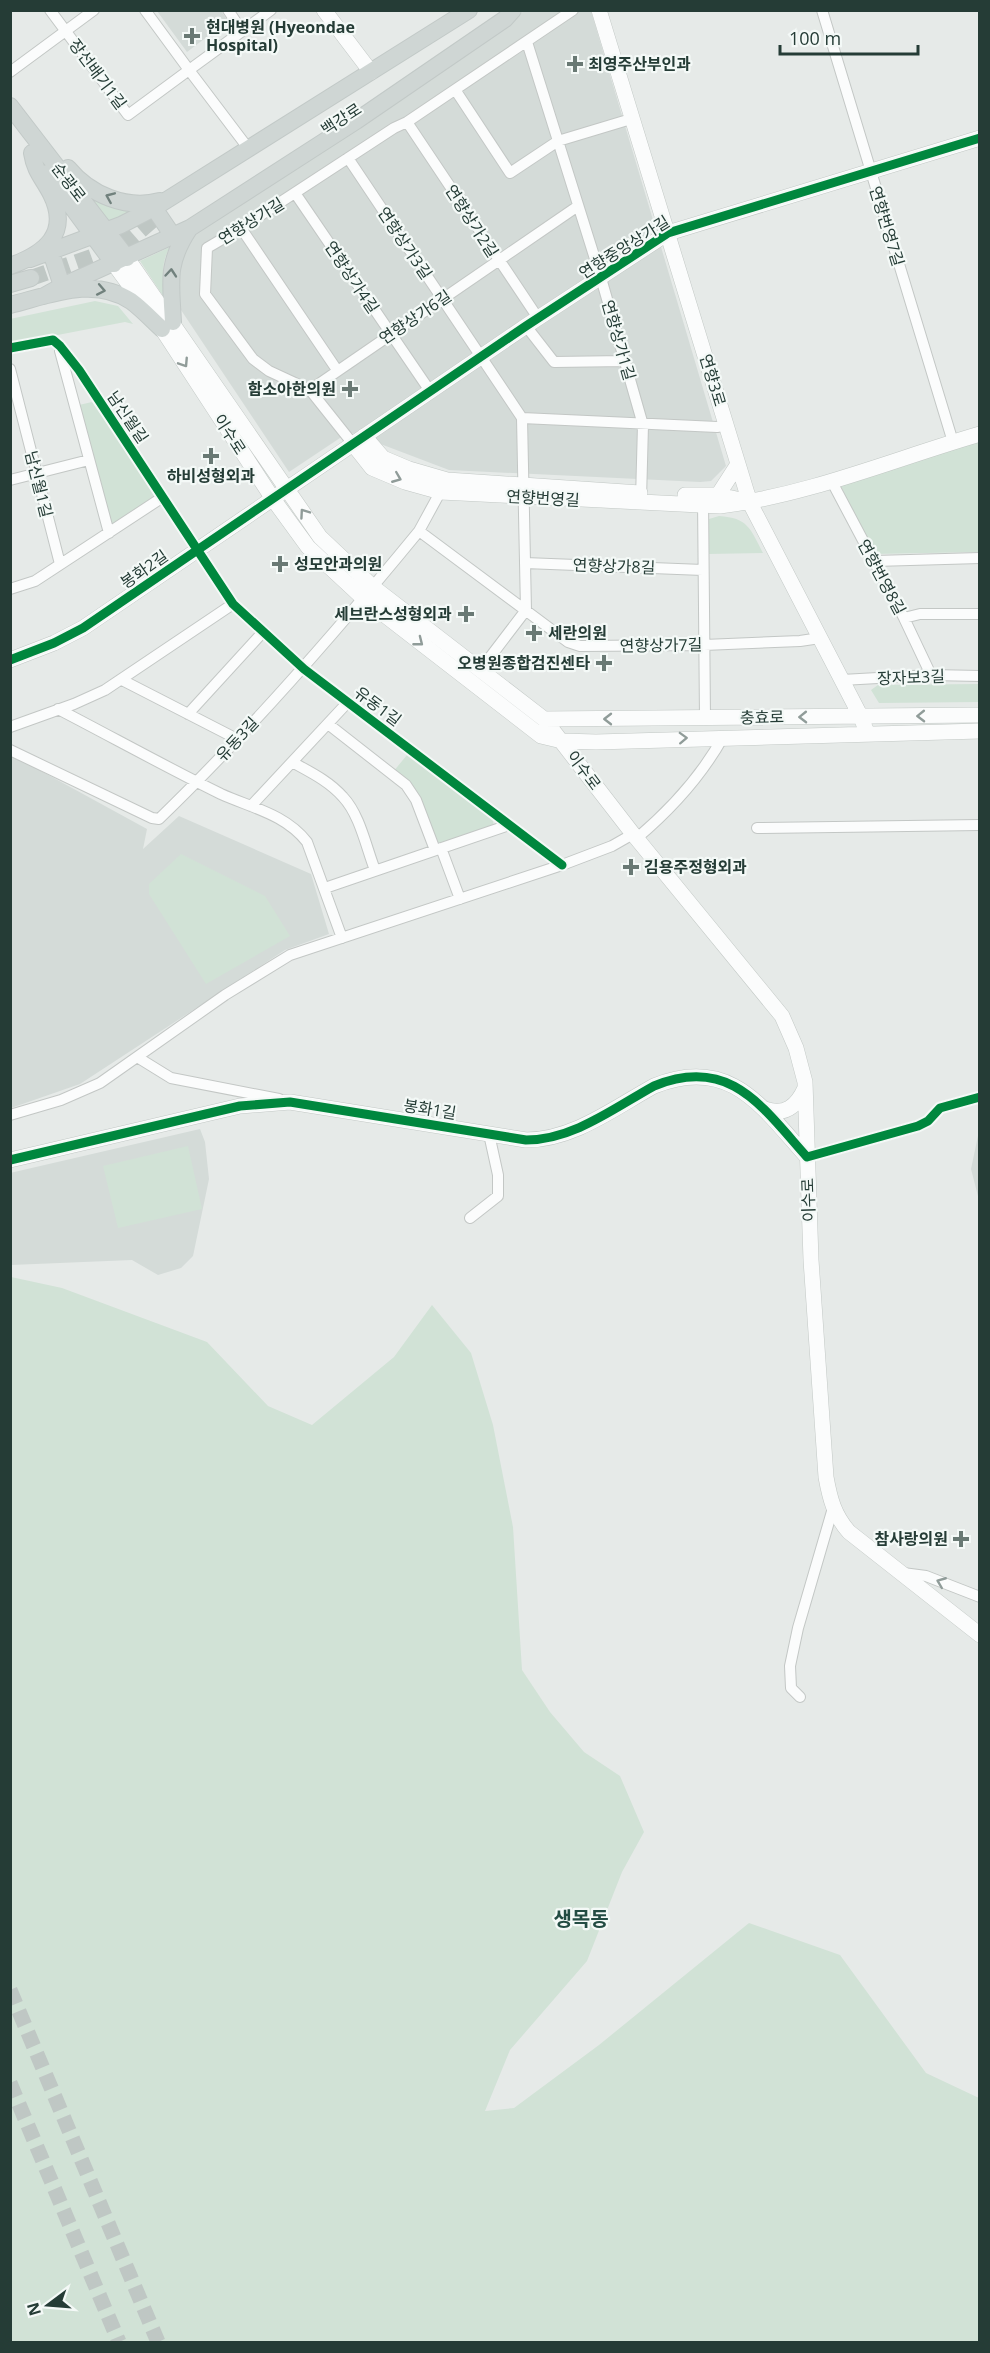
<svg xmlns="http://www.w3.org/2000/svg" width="990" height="2353" font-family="'Open Sans','Noto Sans KR',sans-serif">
  <rect width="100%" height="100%" fill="#e6eae8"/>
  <path fill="#d4dbd8" d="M157 11H221L228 21 187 52Z
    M524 11H591L726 466 711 481 700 482 449 470 349 432 289 472 179 307 175 283 180 254 193 233 363 125Z
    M10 754 147 829 143 849 179 816 311 874 329 934 285 950 80 1084 11 1108Z
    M200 1129 205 1142 209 1179 193 1256 181 1268 158 1275 132 1260 11 1265 10 1173Z
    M979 1131V1200L971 1169Z"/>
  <path fill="#d1e2d6" d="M88 194 134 210 109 222Z
    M170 247C160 263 163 281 165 299L140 261Z
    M95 301 118 306 133 324 125 322 11 344 10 319Z
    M92 402 157 495 111 525 79 405Z
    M979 439V552L874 554 839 482Z
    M719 516C748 518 750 528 763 553L708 554 707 528 709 519Z
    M979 684V702L879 703 871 690 878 685Z
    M407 755 493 820 494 828 440 846 433 831 393 772Z
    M181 854 265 896 290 936 206 984 149 894V884Z
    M188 1146 202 1209 118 1228 103 1166Z
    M11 1277 62 1288 207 1342 268 1406 312 1425 394 1357 432 1305 471 1353 493 1425 513 1527 522 1670 550 1712 584 1752 620 1776 644 1832 622 1872 587 1961 510 2050 485 2111 514 2108 599 2045 749 1923 840 1955 926 2073 979 2098V2342H11Z"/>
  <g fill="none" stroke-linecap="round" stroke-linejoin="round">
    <path stroke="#bfc7c4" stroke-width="15" stroke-dasharray="15 8" stroke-linecap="butt" d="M10 1990 158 2342
      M10 2083 119 2342"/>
    <path stroke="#bfc7c4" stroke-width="16" stroke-dasharray="16 8" stroke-linecap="butt" d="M31 278 97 255 133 237 164 210"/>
    <defs>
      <path id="street" d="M50 10 128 115 189 70 248 148
        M145 10 189 70 271 10
        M228 10 242 31
        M822 10 953 442
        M527 42 601 278 643 425 641 499
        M10 72 94 10
        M456 91 510 173 558 141 631 119
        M407 122 538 318
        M348 158 522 418 526 610 481 669
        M295 193 430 391
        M241 228 337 370
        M526 326 554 362 625 361
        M10 348 53 340 60 346 79 370 233 604 304 669 562 865
        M60 351 109 533
        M10 369 60 564
        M310 390 269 371 253 359 205 294 207 248 241 228 394 128 407 122 573 10
        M522 418 717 427 727 425
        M353 444 310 390 578 206
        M10 480 89 460
        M831 480 904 618 931 675
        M443 487 419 531 568 642 580 646 704 645 800 641 820 638
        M703 499 705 718
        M875 561 980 558
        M525 563 703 570
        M10 589 35 581 163 497
        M904 618 920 614H980
        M122 680 237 739
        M842 680 931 675 980 676
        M58 709C112 737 166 767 221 794 252 808 285 814 307 842L342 938
        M188 714 263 632
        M328 724 406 785 416 800 435 850
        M10 727 74 704 105 690 233 604
        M10 750 152 818 159 819C252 729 337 631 419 531
        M292 762C310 772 329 781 343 797 360 815 366 847 375 870
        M251 806 348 702
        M757 828 980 825
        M637 838C670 810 702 775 723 737
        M441 848 460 899
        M325 888 509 825
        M137 1057 171 1078 279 1099
        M10 1115 61 1100 100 1083 225 995 290 955 562 865 612 846 633 834
        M807 1157 918 1126 928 1121 940 1108 980 1097
        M470 1218 498 1196V1175L489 1134
        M903 1573 926 1576 980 1597
        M800 1697 791 1688 790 1666 798 1628 833 1508"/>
      <path id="secondary" d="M324 10 371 72
        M599 10 750 503 861 717 867 733
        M127 258 320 537 373 587 544 719 633 834 782 1016 796 1048 805 1082 811 1260 826 1477C830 1499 834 1515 849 1532L980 1635
        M114 264 162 329 273 499 308 547 364 599 541 736 562 741 596 742 980 731
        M364 436 383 458 409 469 447 480 640 493
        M353 444 372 468 405 482 441 492 720 506C809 495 894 459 980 434
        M685 495H718L741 500
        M718 495 738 464
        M10 660 54 643 83 628 526 326 668 233 980 138
        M544 719 980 715
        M765 1109C785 1116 797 1106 805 1088
        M10 1160 240 1106 290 1102 526 1140C573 1140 614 1108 654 1086 730 1055 762 1107 807 1157"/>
      <path id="primary" d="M10 106 127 258
        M68 168C90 195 127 210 160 201
        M47 173 114 264
        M154 208 173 236
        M51 252 62 286
        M30 259 121 225 154 208 469 10
        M10 266C44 254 71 234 51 194 43 178 35 172 32 153
        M10 284 31 278
        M44 296 62 286 190 228 356 121 505 19 513 10
        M10 305C50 295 94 276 131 301 142 309 152 320 162 329
        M173 322C171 282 166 264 189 229"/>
    </defs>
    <use href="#street" stroke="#c3c7c5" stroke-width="12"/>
    <use href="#secondary" stroke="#c2c8c5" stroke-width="16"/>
    <use href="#primary" stroke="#c2c9c7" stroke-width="18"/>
    <use href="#street" stroke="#fbfcfc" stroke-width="10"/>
    <use href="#secondary" stroke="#fbfcfc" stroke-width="15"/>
    <use href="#primary" stroke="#cfd6d4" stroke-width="16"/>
    <defs>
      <path id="cycleway" d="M10 348 53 340 60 346 79 370 233 604 304 669 562 865
        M10 660 54 643 83 628 526 326 668 233 980 138
        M10 1160 240 1106 290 1102 526 1140C573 1140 614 1108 654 1086 730 1055 762 1107 807 1157L918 1126 928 1121 940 1108 980 1097"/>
    </defs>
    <use href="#cycleway" stroke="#f4f9f7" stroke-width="13"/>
    <use href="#cycleway" stroke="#00873e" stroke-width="9"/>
  </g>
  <defs><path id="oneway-chevron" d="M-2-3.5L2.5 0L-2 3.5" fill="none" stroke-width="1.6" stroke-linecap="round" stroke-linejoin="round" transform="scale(1.5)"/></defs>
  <g stroke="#71817d">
    <use href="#oneway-chevron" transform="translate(110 197) rotate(-157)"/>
    <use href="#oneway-chevron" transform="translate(171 273) rotate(-85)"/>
    <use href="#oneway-chevron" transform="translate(101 290) rotate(11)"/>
  </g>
  <g stroke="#909c99">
    <use href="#oneway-chevron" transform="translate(184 363) rotate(57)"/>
    <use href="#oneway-chevron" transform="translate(397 478) rotate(22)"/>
    <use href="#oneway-chevron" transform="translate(304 513) rotate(-125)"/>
    <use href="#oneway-chevron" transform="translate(419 642) rotate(38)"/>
    <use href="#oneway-chevron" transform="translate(921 716) rotate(179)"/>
    <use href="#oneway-chevron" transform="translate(803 717) rotate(179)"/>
    <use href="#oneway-chevron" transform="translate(608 719) rotate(180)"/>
    <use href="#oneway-chevron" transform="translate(683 738) rotate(-2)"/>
    <use href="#oneway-chevron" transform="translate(941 1582) rotate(-158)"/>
  </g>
  <g fill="#697974" stroke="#f4f9f7" stroke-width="2">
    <path d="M189 27h6v6h6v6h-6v6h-6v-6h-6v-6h6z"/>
    <path d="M572 55h6v6h6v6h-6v6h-6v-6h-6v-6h6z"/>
    <path d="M347 380h6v6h6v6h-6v6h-6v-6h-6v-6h6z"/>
    <path d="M208 447h6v6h6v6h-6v6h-6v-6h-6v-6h6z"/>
    <path d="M277 555h6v6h6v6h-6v6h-6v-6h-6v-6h6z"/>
    <path d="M463 605h6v6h6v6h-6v6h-6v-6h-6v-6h6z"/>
    <path d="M531 624h6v6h6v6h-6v6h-6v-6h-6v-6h6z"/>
    <path d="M601 654h6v6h6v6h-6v6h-6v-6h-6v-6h6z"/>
    <path d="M628 858h6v6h6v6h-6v6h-6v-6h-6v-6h6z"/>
    <path d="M958 1530h6v6h6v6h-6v6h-6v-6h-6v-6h6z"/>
  </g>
  <g text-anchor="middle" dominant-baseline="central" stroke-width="4.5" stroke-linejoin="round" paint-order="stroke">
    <g font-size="16" font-weight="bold" fill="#253c36" stroke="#f4f9f7" text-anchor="start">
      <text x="206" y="27">현대병원 (Hyeondae<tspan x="206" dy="18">Hospital)</tspan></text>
      <text x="588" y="64">최영주산부인과</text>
      <text x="336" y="389" text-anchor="end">함소아한의원</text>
      <text x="211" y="476" text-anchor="middle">하비성형외과</text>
      <text x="294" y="564">성모안과의원</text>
      <text x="452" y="614" text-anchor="end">세브란스성형외과</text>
      <text x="548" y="633">세란의원</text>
      <text x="590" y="663" text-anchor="end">오병원종합검진센타</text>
      <text x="644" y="867">김용주정형외과</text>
      <text x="948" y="1539" text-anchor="end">참사랑의원</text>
    </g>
    <g font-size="16" fill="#253c36" stroke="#f4f9f7">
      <text transform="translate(98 74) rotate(53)">장선배기1길</text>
      <text transform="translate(341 119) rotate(-33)">백강로</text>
      <text transform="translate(69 182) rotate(52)">순광로</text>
      <text transform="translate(251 221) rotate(-32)">연향상가길</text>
      <text transform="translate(472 221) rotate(57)">연향상가2길</text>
      <text transform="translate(887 226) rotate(73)">연향번영7길</text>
      <text transform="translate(405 243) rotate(56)">연향상가3길</text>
      <text transform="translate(624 247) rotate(-32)">연향중앙상가길</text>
      <text transform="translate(352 277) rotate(56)">연향상가4길</text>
      <text transform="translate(415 317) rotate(-34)">연향상가6길</text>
      <text transform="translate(619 340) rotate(74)">연향상가1길</text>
      <text transform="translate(713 380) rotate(73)">연향3로</text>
      <text transform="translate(128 417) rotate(56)">남신월길</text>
      <text transform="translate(230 434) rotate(57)">이수로</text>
      <text transform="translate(39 484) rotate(76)">남신월1길</text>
      <text transform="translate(543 498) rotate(3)">연향번영길</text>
      <text transform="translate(614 566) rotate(2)">연향상가8길</text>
      <text transform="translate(144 569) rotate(-35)">봉화2길</text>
      <text transform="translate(882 577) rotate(62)">연향번영8길</text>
      <text transform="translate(661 645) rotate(-1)">연향상가7길</text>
      <text transform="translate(911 677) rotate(-2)">장자보3길</text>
      <text transform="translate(378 706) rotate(37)">유동1길</text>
      <text transform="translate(762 717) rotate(-1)">충효로</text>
      <text transform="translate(237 739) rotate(-47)">유동3길</text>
      <text transform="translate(584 770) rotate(53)">이수로</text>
      <text transform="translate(430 1109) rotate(9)">봉화1길</text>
      <text transform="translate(808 1200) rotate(-92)">이수로</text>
    </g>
    <g font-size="20" font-weight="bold" fill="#234c43" stroke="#f4f9f7">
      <text x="581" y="1918">생목동</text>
    </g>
  </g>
  <rect width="990" height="2353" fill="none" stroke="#253c36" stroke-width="24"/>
  <g transform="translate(48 2305) rotate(254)" stroke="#f4f9f7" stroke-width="4.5" paint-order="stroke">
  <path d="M0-4.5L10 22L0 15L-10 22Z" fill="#253c36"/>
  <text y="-9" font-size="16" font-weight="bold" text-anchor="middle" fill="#253c36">N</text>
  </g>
  <path d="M780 45v9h138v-9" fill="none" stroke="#253c36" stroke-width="3"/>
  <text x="789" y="45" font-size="18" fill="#253c36" stroke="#f4f9f7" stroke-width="4.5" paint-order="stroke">100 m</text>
</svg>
